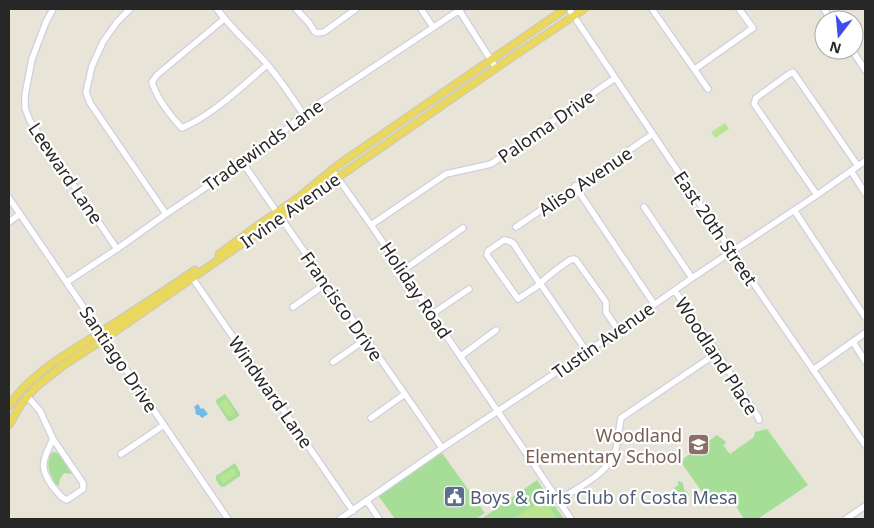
<svg xmlns="http://www.w3.org/2000/svg" width="874" height="528" font-family="'Noto Sans',sans-serif">
  <rect width="100%" height="100%" fill="#e9e4d8"/>
  <path fill="#a7de97" d="M225 394 239 414V416L231 421H228L216 402V400Z
    M767 429 808 485 758 519H744L726 490 703 505 705 496 680 461 717 435 725 441 726 444 723 445 730 454 754 437 755 432Z
    M440 450 485 513 476 519H395L377 494Z
    M55 452 59 454 72 474 64 473 60 479 59 485H56C50 474 45 465 51 453Z
    M235 463 240 472V476L224 487 220 486 216 480V476Z
    M537 480 564 519H481Z
    M678 481H679L683 483 684 489 689 495 688 498C681 505 675 494 674 488L678 485Z"/>
  <path fill="#b9e592" d="M725 123 729 129 715 138 711 132Z
    M226 399 235 413 229 417 219 403Z
    M233 468 237 474 223 484 219 477Z
    M544 499 557 519H512Z"/>
  <path fill="#6fbae8" d="M198 404 201 409 203 408 208 414 202 418 199 415H197L195 412 196 411 194 407Z"/>
  <g fill="none" stroke-linecap="round" stroke-linejoin="round">
    <defs>
      <path id="minor" d="M53 9 46 22 32 59 25 95V108L30 121 117 249
        M130 9 117 22 103 42 92 66 86 92 90 103 166 214
        M217 9C232 29 250 45 267 64 280 80 292 97 303 114
        M296 9 310 24 314 31 317 33 324 32 356 9
        M421 9 433 27
        M569 9 732 252 865 445
        M652 9 708 89
        M824 9 831 20
        M459 10 496 68
        M224 19 157 75 152 82C156 97 171 117 182 128 214 114 241 87 267 65
        M852 50 865 70
        M695 69 753 28 739 9
        M243 163C308 259 377 352 442 448
        M332 170 371 225 571 519
        M851 171 865 193
        M575 186 654 304
        M817 195 754 104 756 98 789 74 793 72 858 166
        M9 198 228 519
        M644 207 692 278
        M794 210 865 317
        M9 222 20 214
        M371 225 446 174 491 164 615 78
        M516 227 653 134
        M402 271 463 228
        M191 276 353 511
        M67 282 117 249 166 214 266 147 303 114 461 9
        M540 284 513 243 509 241 504 240 488 251 487 255 518 299 539 285C548 275 559 268 570 260L574 259 576 260 606 302V312L618 330
        M542 286 587 352
        M675 291 717 353 758 417 759 420
        M293 307 327 283
        M432 314 469 289
        M853 342 865 361
        M461 356 496 330
        M333 362 366 339
        M813 370 865 333
        M27 396 40 411 53 439
        M371 418 405 394
        M53 439 83 483V489L67 500C60 498 58 492 53 487 38 467 43 460 53 439Z
        M121 454 164 425
        M559 500C576 489 608 473 615 453 618 442 619 429 621 418L717 353
        M367 501 379 519
        M340 519 442 448 587 352 692 278 817 195 865 161
        M846 519 865 506"/>
      <path id="major" d="M219 254 257 226 298 198 338 165 565 9
        M9 406C29 374 70 352 101 332 133 311 165 291 195 270
        M9 425 21 404 36 387 64 365 104 339 496 68 584 9"/>
    </defs>
    <use href="#minor" stroke="#cecfe0" stroke-width="8"/>
    <use href="#major" stroke="#c7c7c7" stroke-width="9"/>
    <use href="#minor" stroke="#fff" stroke-width="5.5"/>
    <use href="#major" stroke="#e9d85d" stroke-width="7"/>
  </g>
  <defs>
    <symbol id="school-square" viewBox="-11 -11 22 22"><rect x="-9" y="-9" width="18" height="18" rx="4" fill="#8d6e63" stroke="#fff"/><path d="M0-5L7-2L0 1L-7-2ZM-4 1L0 2.5L4 1V4Q0 6-4 4Z" fill="#fff"/></symbol>
    <symbol id="civic-square" viewBox="-11 -11 22 22"><rect x="-9" y="-9" width="18" height="18" rx="4" fill="#5c6f8a" stroke="#fff"/><path d="M-.6-6.5H3V-4.5H.6V-3L4-1V1h2V6H-6V1h2V-1L-.6-3ZM-1.2 2.5V6h2.4V2.5Z" fill="#fff"/></symbol>
  </defs>
  <g fill-rule="evenodd">
    <use href="#school-square" x="686" y="432" width="25" height="25"/>
    <use href="#civic-square" x="442" y="484" width="25" height="25"/>
  </g>
  <g text-anchor="middle" dominant-baseline="central" stroke-width="4.5" stroke-linejoin="round" paint-order="stroke">
    <g font-size="18" fill="#272727" stroke="#fff">
      <text transform="translate(546 126) rotate(-35)">Paloma Drive</text>
      <text transform="translate(263 145) rotate(-36)">Tradewinds Lane</text>
      <text transform="translate(66 173) rotate(56)">Leeward Lane</text>
      <text transform="translate(585 181) rotate(-34)">Aliso Avenue</text>
      <text transform="translate(290 210) rotate(-35)">Irvine Avenue</text>
      <text transform="translate(716 228) rotate(56)">East 20th Street</text>
      <text transform="translate(416 290) rotate(56)">Holiday Road</text>
      <text transform="translate(342 306) rotate(55)">Francisco Drive</text>
      <text transform="translate(603 340) rotate(-35)">Tustin Avenue</text>
      <text transform="translate(717 356) rotate(57)">Woodland Place</text>
      <text transform="translate(119 359) rotate(56)">Santiago Drive</text>
      <text transform="translate(271 392) rotate(55)">Windward Lane</text>
    </g>
    <g font-size="18" fill="#785e54" stroke="#fff" text-anchor="end">
      <text x="682" y="435">Woodland<tspan x="682" dy="21">Elementary School</tspan></text>
    </g>
    <g font-size="18" fill="#4e5e75" stroke="#fff" text-anchor="start">
      <text x="470" y="497">Boys &amp; Girls Club of Costa Mesa</text>
    </g>
  </g>
  <rect width="874" height="528" fill="none" stroke="#272727" stroke-width="20"/>
  <g transform="translate(839 35) rotate(196)"><circle r="24" fill="#ffffff" stroke="#a9a9a9"/>
  <path d="M0-4L9 19L0 12L-9 19Z" fill="#3e4bf1"/>
  <text y="-8" font-size="14" font-weight="bold" text-anchor="middle" fill="#272727">N</text>
  </g>
</svg>
